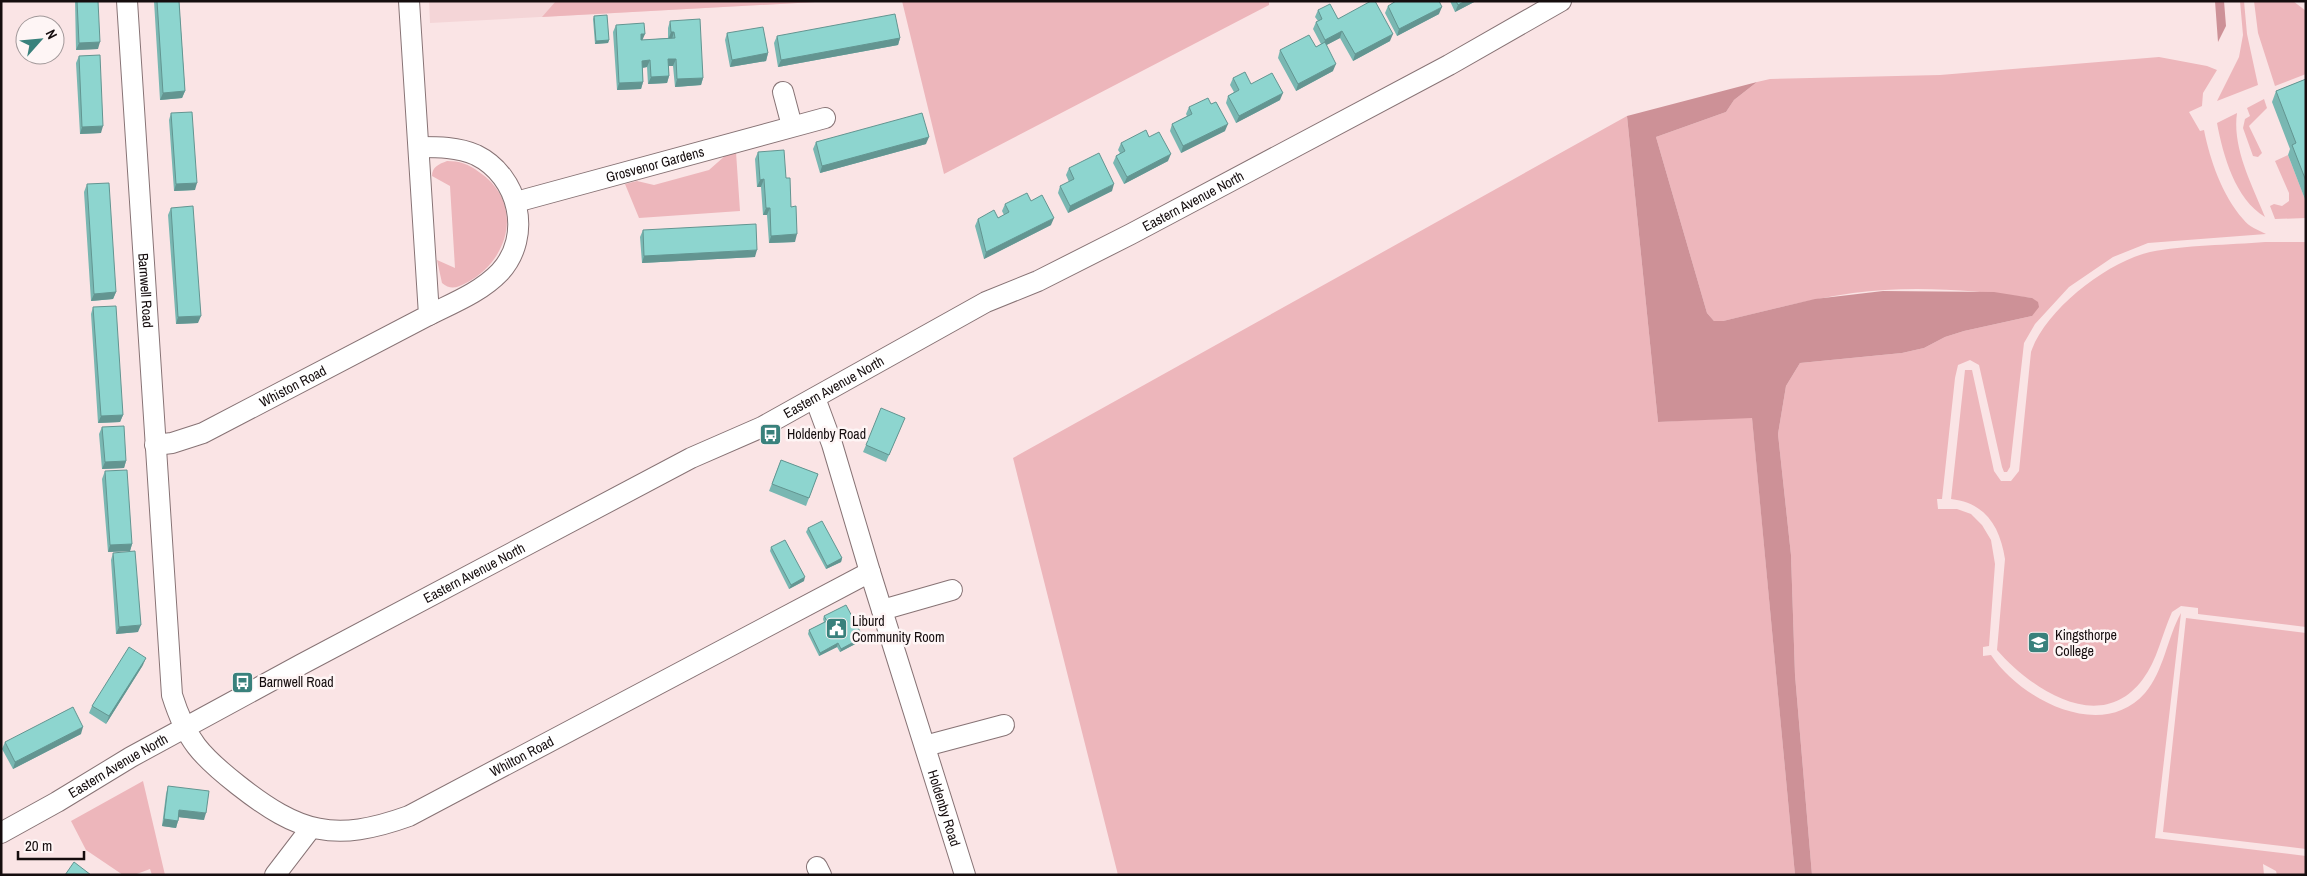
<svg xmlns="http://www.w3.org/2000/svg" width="2307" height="876" font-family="'Archivo Narrow',sans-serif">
  <rect width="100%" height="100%" fill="#fae4e5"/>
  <path fill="#f4d5d7" d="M429 1H833L430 23Z"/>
  <path fill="#edb6bb" d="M556 1H833L542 17Z
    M902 1H1269V5L944 174Z
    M2240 1H2244L2247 34 2258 85 2217 101 2239 57 2243 35Z
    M2254 1H2293L2306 11V74L2275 86 2258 33Z
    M2159 57 2207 66 2217 70 2203 93 2202 106 2189 112 2200 131 2204 130C2210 160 2222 195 2243 219 2249 227 2258 230 2266 234L2148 243 2113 257 2069 287 2035 324 2024 343 2010 467 2007 472H2004L2002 467 1979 365 1970 360 1958 365 1955 378 1942 499H1937L1938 509H1957L1971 514 1982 525 1991 540 1995 564 1989 646 1983 647V656L1991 655C2021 700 2102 742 2145 693 2164 671 2167 638 2181 613L2155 838 2306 856V875H2277L2276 871 2263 864 2264 875H1812L1795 675 1791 555 1778 434 1786 386 1800 363 1902 353 1924 348 1945 337 1964 331 2032 316V298C1974 290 1912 285 1853 293 1809 299 1766 311 1723 321H1714L1707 313 1656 137 1726 112 1734 100 1757 82 1770 79 1940 75Z
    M2264 99 2267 108 2249 126 2262 153 2258 157 2253 156 2243 128 2245 119 2250 116 2247 108Z
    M2237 113C2232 148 2252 185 2265 217 2235 199 2223 155 2217 123Z
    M1627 116 1658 422 1752 417 1795 875H1118L1013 458Z
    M736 152 740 211 639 218 625 184 637 181 654 185 709 170 726 155Z
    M2288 155 2306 202V218L2275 219 2270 206 2274 204 2282 206 2289 201V193L2275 161Z
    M447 161C459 161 469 164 479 172 524 202 511 260 466 283 457 288 450 290 442 283L437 260 455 268 450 186 432 176C432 167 439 164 447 161Z
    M2265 242H2306V627L2198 614V608L2181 606 2172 612C2162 634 2157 661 2143 679 2101 736 2032 690 1997 650L2005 559C2000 527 1986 503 1951 499L1965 370H1972L1994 471 2001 481H2011L2019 471 2031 352C2045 310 2107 262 2150 252 2184 245 2230 245 2265 242Z
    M2186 618 2306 633V849L2163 832Z
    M143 781 165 875H152L150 869 134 875H123L86 850 71 821Z"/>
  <path fill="#cd9197" d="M2215 1H2224L2226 26 2218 42Z
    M1757 82 1734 100 1726 112 1656 137 1707 313 1714 321H1723L1815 299 1883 291 1994 292 2032 298 2038 302 2039 307 2032 316 1964 331 1945 337 1924 348 1902 353 1800 363 1786 386 1778 434 1791 555 1795 675 1812 875H1795L1752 418 1658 422 1627 116Z"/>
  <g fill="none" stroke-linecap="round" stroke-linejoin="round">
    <defs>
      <g id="street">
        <path id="s1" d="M127 1 172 695C186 740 201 756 238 785 299 833 334 843 409 816L870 572"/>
        <path d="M783 92 792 126"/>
        <path d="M419 147C438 147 458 147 476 155 519 176 533 236 500 272 481 292 453 303 429 315"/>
        <path id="s2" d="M516 202 825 118"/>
        <path id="s3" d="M815 398 832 444 870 572 965 875"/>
        <path id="s4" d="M155 445 172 443 203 433 429 315 409 1"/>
        <path d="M882 610 952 590"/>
        <path d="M925 746 1004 725"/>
        <path id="s5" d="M1 833 57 802 131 757 302 664 691 458 762 427 986 302 1038 281 1131 234 1449 65 1561 1"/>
        <path d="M817 867 821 875"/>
        <path d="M275 875 311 828"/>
      </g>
    </defs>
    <use href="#street" stroke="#877375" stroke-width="22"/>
    <use href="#street" stroke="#fff" stroke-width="20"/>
  </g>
  <path fill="#79b7b2" d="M75 1H98V49L76 50Z
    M154 1H179L185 91 182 98 160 100Z
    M1450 1H1476L1455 12Z
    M1388 6 1439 14 1397 36 1385 13Z
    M1318 10 1390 41 1353 61 1340 38 1326 45 1333 71 1296 91 1278 58 1280 50 1316 47 1321 44 1313 29 1316 22 1318 21 1315 17Z
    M594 16 609 40 608 43 595 44 593 19Z
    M670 21 703 78 701 85 675 87 673 66H669V76L667 83 648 84 647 67 643 68V82L641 89 617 90 613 32 616 25 643 40 668 38V28Z
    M727 33 768 53 766 61 730 67 725 40Z
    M777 36 900 38 898 45 778 67 774 43Z
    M79 56 101 133 80 134 76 63Z
    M1233 78 1251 84 1280 100 1236 123 1226 103 1228 96 1234 92 1230 85Z
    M2306 79V202L2288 155 2290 149 2272 102 2276 91Z
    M1189 107 1225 131 1181 153 1170 131 1172 124 1187 116 1186 114Z
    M171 113 195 190 174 191 169 120Z
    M1149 137 1168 161 1124 184 1113 163 1116 156 1120 153 1118 150 1121 143Z
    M816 142 926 144 820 173 813 149Z
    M758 152 786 178 791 207 795 242 769 243 767 215H763L761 187H757L755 159Z
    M1069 168 1112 191 1068 213 1058 193 1060 186 1069 182 1066 175Z
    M87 184 116 292 113 299 91 301 84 192Z
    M1031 201 1051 225 984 259 975 226 978 219 998 218 1004 215 1002 211 1005 204Z
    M171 208 198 323 176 324 168 215Z
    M643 230 755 257 642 263 640 237Z
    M93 307 123 415 120 422 98 423 91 314Z
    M902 425 886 462 863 452 866 445Z
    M102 427 126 461 124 468 102 469 99 434Z
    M781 460 818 474 806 506 769 491Z
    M105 471 132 544 130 551 108 552 102 479Z
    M808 528 842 558 841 562 826 569 806 532Z
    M771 547 804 581 789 589 770 551Z
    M113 553 138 632 116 634 111 560Z
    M824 616 863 637 861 641 840 652 837 647 819 656 808 634 809 630 824 622 823 619Z
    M143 665 106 724 89 713 92 706Z
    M81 734 13 769 2 749 5 742Z
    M168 786 204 820 179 817 176 828 162 826 166 794Z"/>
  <path fill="#639591" d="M1465 1H1476L1455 12 1458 5Z
    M1442 7 1439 14 1397 36 1399 29Z
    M1342 31 1340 38 1323 47 1325 40Z
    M671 32H674L672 39 668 40Z
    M641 34H645L642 41 638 42Z
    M1393 34 1390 41 1353 61 1355 54Z
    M900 38 898 45 778 67 781 60Z
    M609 40 608 43 595 44 596 41Z
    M100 42 98 49 76 50 79 43Z
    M768 53 766 61 730 67 732 60Z
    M668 59H676L673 66H666Z
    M650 60 647 67 640 68 642 61Z
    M1336 64 1333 71 1296 91 1298 84Z
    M669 76 667 83 648 84 651 77Z
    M703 78 701 85 675 87 677 79Z
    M643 82 641 89 617 90 619 83Z
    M185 91 182 98 160 100 163 93Z
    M1283 93 1280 100 1236 123 1239 116Z
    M1228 124 1225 131 1181 153 1183 146Z
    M103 126 101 133 80 134 82 127Z
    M929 137 926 144 820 173 822 166Z
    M1171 154 1168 161 1124 184 1127 177Z
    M764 179 761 187H757L760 180Z
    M197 183 195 190 174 191 176 184Z
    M1114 184 1112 191 1068 213 1070 206Z
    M766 208H770L767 215H763Z
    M1054 218 1051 225 984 259 986 252Z
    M797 234 795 242 769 243 771 236Z
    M757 250 755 257 642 263 644 256Z
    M116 292 113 299 91 301 94 294Z
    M201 316 198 323 176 324 178 317Z
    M123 415 120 422 98 423 101 416Z
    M126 461 124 468 102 469 105 462Z
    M132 544 130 551 108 552 110 545Z
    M842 558 841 562 826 569 827 566Z
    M805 577 804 581 789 589 791 585Z
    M141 625 138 632 116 634 119 627Z
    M863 637 861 641 840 652 841 649Z
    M838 643 837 647 819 656 820 653Z
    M146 658 143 665 106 724 109 716Z
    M83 727 81 734 13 769 15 762Z
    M179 810 206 813 204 820 177 817Z
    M164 819 178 821 176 828 162 826Z"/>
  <path fill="#8dd5cf" stroke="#639591" d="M77 1H98L100 42 79 43Z
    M157 1H179L185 91 163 93Z
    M1371 1H1375L1393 34 1355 54 1342 31 1325 40 1316 22 1322 19 1318 10 1330 4 1338 19Z
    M1396 1H1439L1442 7 1399 29 1388 6Z
    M1456 1H1465L1458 5Z
    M895 14 900 38 781 60 777 36Z
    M607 15 609 40 596 41 594 16Z
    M700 19 703 78 677 79 676 59H668L669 76 651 77 650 60 642 61 643 82 619 83 616 25 644 23 645 34H641V40L675 38 674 32H671L670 21Z
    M763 27 768 53 732 60 727 33Z
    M1309 35 1316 47 1325 42 1336 64 1298 84 1280 50Z
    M100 55 103 126 82 127 79 56Z
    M1245 72 1251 84 1272 73 1283 93 1239 116 1228 96 1239 90 1233 78Z
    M2306 79V181L2292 145 2296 143 2276 91Z
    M1208 98 1211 104 1216 102 1228 124 1183 146 1172 124 1192 114 1189 107Z
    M192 112 197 183 176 184 171 113Z
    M922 113 929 137 822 166 816 142Z
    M1146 130 1149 137 1159 132 1171 154 1127 177 1116 156 1125 151 1121 143Z
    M784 150 786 178H790L791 207 796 206 797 234 771 236 770 208H766L764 179 760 180 758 152Z
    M1099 153 1114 184 1070 206 1060 186 1074 179 1069 168Z
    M109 183 116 292 94 294 87 184Z
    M1027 193 1031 201 1042 195 1054 218 986 252 978 219 994 210 998 218 1009 212 1005 204Z
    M193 206 201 316 178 317 171 208Z
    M756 224 757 250 644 256 643 230Z
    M116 306 123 415 101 416 93 307Z
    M881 408 905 418 889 455 866 445Z
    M124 426 126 461 105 462 102 427Z
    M781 460 818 474 809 498 772 484Z
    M127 470 132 544 110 545 105 471Z
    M822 521 842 558 827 566 808 528Z
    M785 540 805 577 791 585 771 547Z
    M135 551 141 625 119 627 113 553Z
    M846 605 863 637 841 649 838 643 820 653 809 630 827 621 824 616Z
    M129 647 146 658 109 716 92 706Z
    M73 707 83 727 15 762 5 742Z
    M168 786 209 791 206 813 179 810 178 821 164 819Z
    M74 862 91 875H65Z"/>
  <defs>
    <symbol id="bus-square" viewBox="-11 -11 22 22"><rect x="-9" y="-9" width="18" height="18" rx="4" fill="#39817c" stroke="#fef5f5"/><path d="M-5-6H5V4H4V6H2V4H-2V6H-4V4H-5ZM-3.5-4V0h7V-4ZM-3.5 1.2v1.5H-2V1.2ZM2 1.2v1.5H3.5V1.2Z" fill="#fff"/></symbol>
    <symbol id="civic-square" viewBox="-11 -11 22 22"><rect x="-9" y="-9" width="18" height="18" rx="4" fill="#39817c" stroke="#fef5f5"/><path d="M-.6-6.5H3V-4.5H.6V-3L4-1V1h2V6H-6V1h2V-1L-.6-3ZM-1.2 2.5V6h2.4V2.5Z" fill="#fff"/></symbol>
    <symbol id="school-square" viewBox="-11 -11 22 22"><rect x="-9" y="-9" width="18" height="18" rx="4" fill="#39817c" stroke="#fef5f5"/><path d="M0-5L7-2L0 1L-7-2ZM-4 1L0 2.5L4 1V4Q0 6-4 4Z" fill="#fff"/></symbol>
  </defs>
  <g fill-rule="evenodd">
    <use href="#bus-square" x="758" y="422" width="25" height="25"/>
    <use href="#civic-square" x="824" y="616" width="25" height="25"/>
    <use href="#school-square" x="2026" y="630" width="25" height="25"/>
    <use href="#bus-square" x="230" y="670" width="25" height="25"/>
  </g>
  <g text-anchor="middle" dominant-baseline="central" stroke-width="5" stroke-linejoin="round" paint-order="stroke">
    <g font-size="14" fill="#150d0e" stroke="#fef5f5">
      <text stroke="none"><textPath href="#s2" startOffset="144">Grosvenor Gardens</textPath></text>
      <text stroke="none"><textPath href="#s5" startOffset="1350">Eastern Avenue North</textPath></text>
      <text stroke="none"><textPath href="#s1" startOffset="290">Barnwell Road</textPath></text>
      <text stroke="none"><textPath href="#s4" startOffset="151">Whiston Road</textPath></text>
      <text stroke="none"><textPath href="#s5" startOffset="945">Eastern Avenue North</textPath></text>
      <text stroke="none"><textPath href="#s5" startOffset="540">Eastern Avenue North</textPath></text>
      <text stroke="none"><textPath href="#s1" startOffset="1122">Whilton Road</textPath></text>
      <text stroke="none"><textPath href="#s5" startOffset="135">Eastern Avenue North</textPath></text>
      <text stroke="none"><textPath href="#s3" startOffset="430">Holdenby Road</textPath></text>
    </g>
    <g font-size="14" fill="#150d0e" stroke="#fef5f5" text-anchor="start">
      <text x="787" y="434">Holdenby Road</text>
      <text x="852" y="621">Liburd<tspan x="852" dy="16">Community Room</tspan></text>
      <text x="2055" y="635">Kingsthorpe<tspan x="2055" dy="16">College</tspan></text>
      <text x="259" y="682">Barnwell Road</text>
    </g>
  </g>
  <rect width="2307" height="876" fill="none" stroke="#150d0e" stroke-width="5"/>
  <g transform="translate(40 40) rotate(63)"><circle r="24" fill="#fef5f5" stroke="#a19899"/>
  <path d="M0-4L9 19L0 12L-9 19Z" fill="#39817c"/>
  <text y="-8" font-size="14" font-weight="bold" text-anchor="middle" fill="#150d0e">N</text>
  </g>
  <path d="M18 851v8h66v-8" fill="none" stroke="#150d0e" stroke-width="2.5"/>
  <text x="25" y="851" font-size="15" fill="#150d0e" stroke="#fef5f5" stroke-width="4" paint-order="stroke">20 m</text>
</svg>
